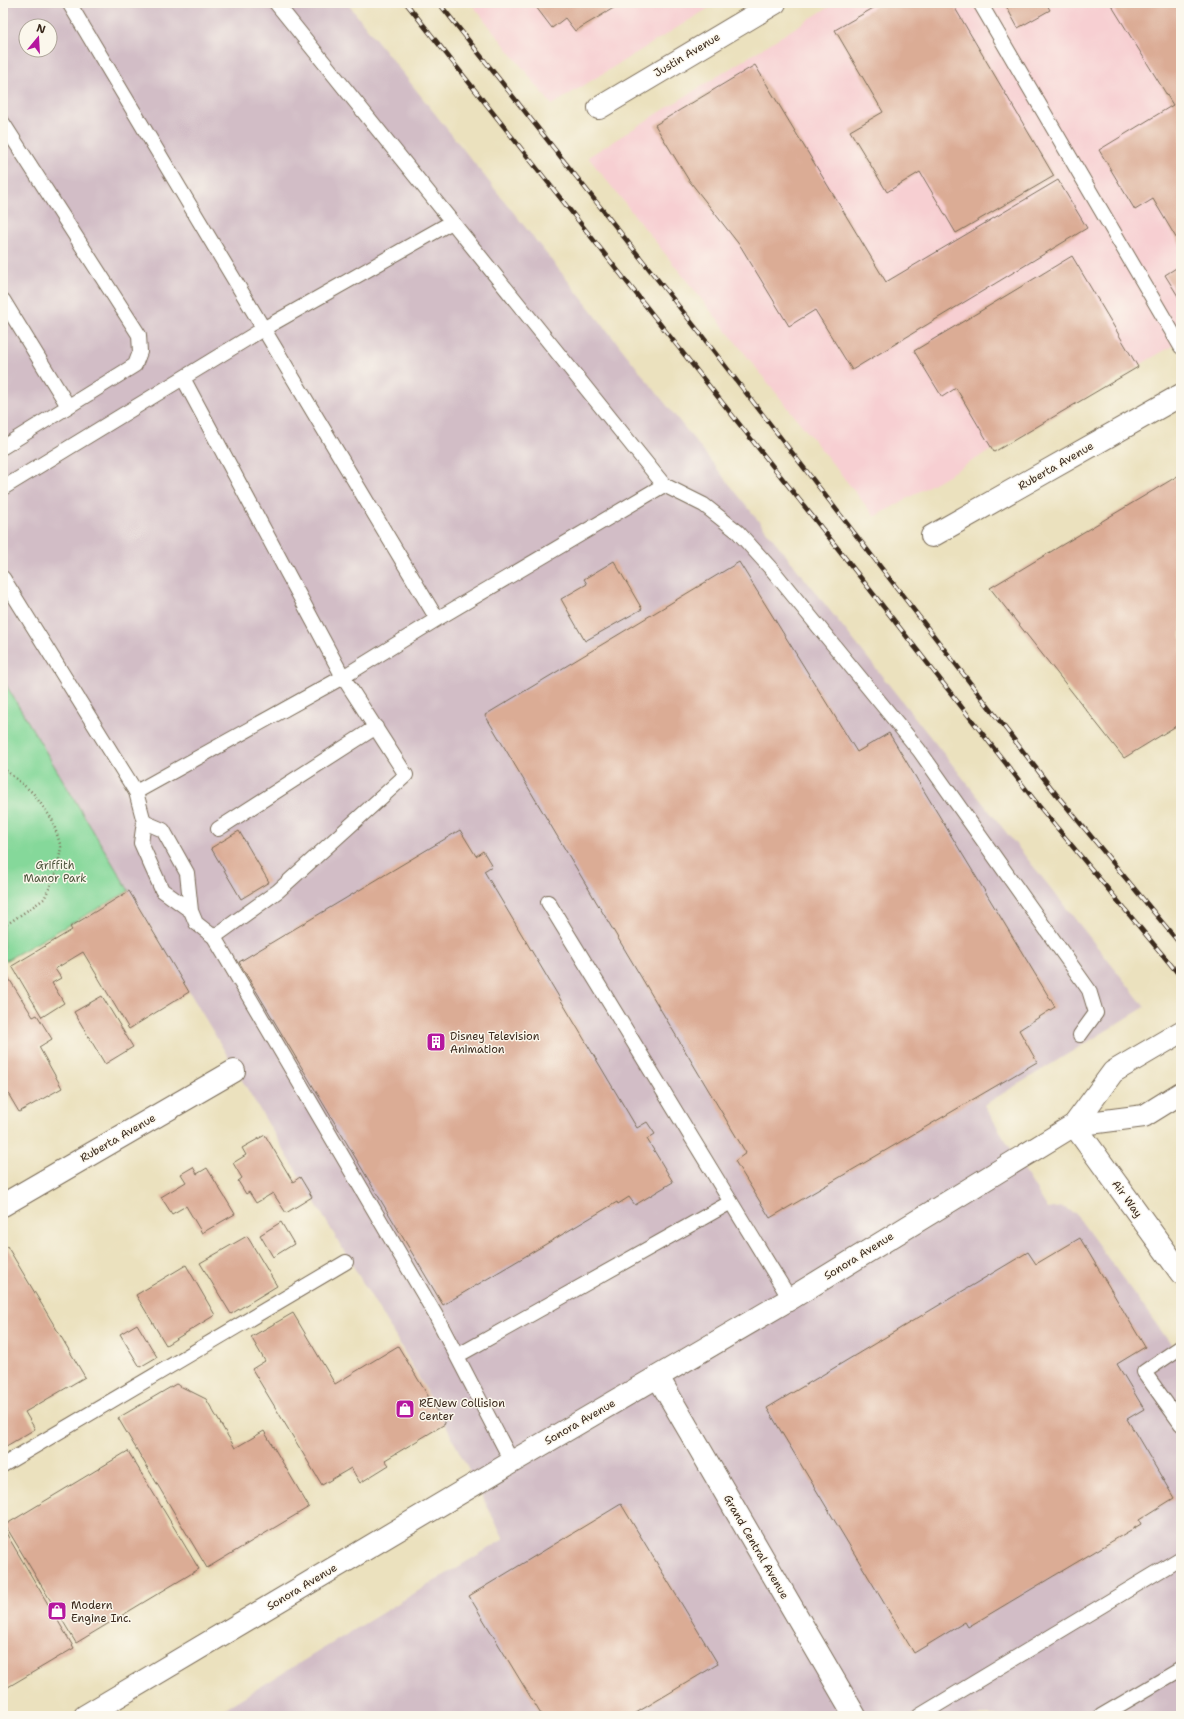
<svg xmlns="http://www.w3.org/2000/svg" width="1184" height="1719" font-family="'Shantell Sans',sans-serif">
  <rect width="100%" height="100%" fill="#fbf7ec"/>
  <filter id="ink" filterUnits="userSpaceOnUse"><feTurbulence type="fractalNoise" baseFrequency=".025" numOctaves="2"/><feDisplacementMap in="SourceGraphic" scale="8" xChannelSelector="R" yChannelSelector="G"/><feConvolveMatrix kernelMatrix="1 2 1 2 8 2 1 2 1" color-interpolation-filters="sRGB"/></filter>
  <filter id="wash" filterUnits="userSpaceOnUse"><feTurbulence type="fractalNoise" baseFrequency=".012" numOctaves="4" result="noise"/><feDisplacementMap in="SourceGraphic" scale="16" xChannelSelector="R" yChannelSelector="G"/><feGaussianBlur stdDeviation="0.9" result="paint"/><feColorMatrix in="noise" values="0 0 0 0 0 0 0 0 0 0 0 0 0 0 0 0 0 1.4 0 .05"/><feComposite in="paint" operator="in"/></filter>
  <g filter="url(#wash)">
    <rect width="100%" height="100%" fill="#ebe1be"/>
    <path fill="#f7cfd2" d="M471 3H717L552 105Z
      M835 3H1181V341L875 517 588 157Z"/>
    <path fill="#d2bdc6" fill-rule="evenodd" d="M3 3H347L1145 1007 984 1105 1048 1209 1062 1207 1075 1213 1181 1358V1716H212L504 1539 445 1424 399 1343 3 680ZM26 26H50V50H26Z"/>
    <path fill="#85d89a" stroke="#60815c" d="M3 680 129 891 3 962Z"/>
    <g id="blocks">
      <path fill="#dbac95" d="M533 3H622L575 31 565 18 552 28Z
        M882 3H952L1054 176 956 233 920 172 887 192 850 131 883 112 835 30Z
        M1011 3H1046L1050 10 1018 28 1006 6Z
        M1110 3H1181V246L1153 199 1135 210 1099 150 1173 105Z
        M755 65 886 282 1058 180 1087 228 852 370 815 310 789 326 741 247 688 179 655 125Z
        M1072 256 1138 367 994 452 956 388 942 397 914 351Z
        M1181 265V301L1165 275Z
        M1181 474V723L1124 758 990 588Z
        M614 561 642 609 585 641 561 599 587 584 584 579Z
        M739 562 857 752 889 733 1055 1007 1019 1030 1037 1062 770 1218 735 1161 746 1153 485 715Z
        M460 830 476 856 483 851 492 866 484 871 637 1128 647 1122 655 1134 647 1139 673 1182 635 1205 629 1197 618 1204 617 1202 443 1305 239 962Z
        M239 831 269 882 241 899 211 848Z
        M129 891 189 992 129 1029 83 952 55 969 61 978 52 983 64 1003 42 1017 12 966 72 930 70 927Z
        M3 969 33 1017 37 1015 52 1039 39 1047 62 1088 19 1112 3 1085Z
        M102 996 133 1047 105 1064 74 1012Z
        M265 1135 293 1182 300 1177 312 1197 286 1213 273 1193 256 1203 249 1192 246 1194 238 1181 242 1178 233 1163 246 1155 242 1148Z
        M193 1167 197 1174 207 1168 235 1214 202 1233 186 1206 172 1214 161 1197 186 1182 181 1174Z
        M281 1222 294 1244 273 1257 260 1235Z
        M247 1236 277 1286 231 1314 200 1263Z
        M1080 1238 1145 1347 1117 1364 1144 1409 1127 1419 1174 1498 1139 1520 1141 1524 968 1627 965 1622 914 1653 767 1408 1028 1252 1036 1264Z
        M7 1246 85 1377 25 1412 35 1429 3 1448V1248Z
        M186 1265 215 1315 166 1345 136 1295Z
        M293 1313 335 1384 398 1346 445 1424 385 1460 389 1465 360 1483 351 1468 322 1485 252 1369 265 1361 251 1337Z
        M137 1324 157 1357 140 1367 120 1334Z
        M176 1384 206 1399 235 1448 264 1431 309 1507 207 1568 118 1418Z
        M128 1451 199 1569 76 1643 5 1525Z
        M621 1504 718 1664 631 1716H542L469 1596Z
        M3 1528 74 1648 3 1690Z"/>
    </g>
  </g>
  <g filter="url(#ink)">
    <use href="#blocks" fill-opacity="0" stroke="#796a56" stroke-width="1"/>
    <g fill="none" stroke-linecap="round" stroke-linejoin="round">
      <defs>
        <path id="service" d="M69 3 437 619
          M980 3 1181 347
          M3 123 139 335 140 352 135 365 3 447
          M3 300 68 406
          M183 378 343 677 406 775 278 891 214 937
          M664 485 704 505 738 532 774 572 919 750 1089 990 1096 1013 1080 1035
          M3 488 263 329 452 222
          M3 578 136 792
          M144 822 163 830 187 873 191 911 196 923 214 937 435 1314 512 1462
          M218 829 376 727
          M548 902 790 1299
          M191 911 162 890 141 843 144 822 136 792 343 677 437 619 664 485 276 3
          M1181 1347 1144 1372 1181 1424
          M457 1356 731 1202
          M3 1465 346 1262
          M919 1716 1181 1558
          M1101 1716 1181 1669"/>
        <path id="minor" d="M599 108 775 3
          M932 536 1181 395
          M1074 1125 1181 1273
          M3 1205 234 1071
          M658 1377 855 1716"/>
        <path id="secondary" d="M1074 1125 1144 1116 1181 1093
          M85 1716 512 1462 790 1299 1074 1125 1113 1072 1181 1032"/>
      </defs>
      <use href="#service" stroke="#796a56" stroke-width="16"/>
      <use href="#minor" stroke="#796a56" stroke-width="24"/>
      <use href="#secondary" stroke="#796a56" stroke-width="24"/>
      <path stroke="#796a56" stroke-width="2.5" stroke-dasharray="1 3" stroke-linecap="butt" d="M3 768 33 793 52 819 61 847 57 872 44 899 3 927"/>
      <use href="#service" stroke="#fff" stroke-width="14"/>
      <use href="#minor" stroke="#fff" stroke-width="22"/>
      <use href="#secondary" stroke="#fff" stroke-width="22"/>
      <defs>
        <path id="rail" d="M406 3 839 550 1039 806 1181 977
          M439 3 699 332 1056 794 1181 945"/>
      </defs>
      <use href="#rail" stroke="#3b2a1e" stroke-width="4.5"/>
      <use href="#rail" stroke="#fbf7ec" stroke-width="3" stroke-dasharray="9" stroke-linecap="butt"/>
    </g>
  </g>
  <defs>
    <symbol id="building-square" viewBox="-11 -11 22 22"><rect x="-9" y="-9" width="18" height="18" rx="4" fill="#b5179e" stroke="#fbf7ec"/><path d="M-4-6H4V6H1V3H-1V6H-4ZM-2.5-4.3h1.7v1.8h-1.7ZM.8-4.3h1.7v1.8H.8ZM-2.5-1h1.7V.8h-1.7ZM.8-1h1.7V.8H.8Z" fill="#fff"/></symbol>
    <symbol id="shop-square" viewBox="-11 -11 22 22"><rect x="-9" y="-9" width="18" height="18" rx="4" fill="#b5179e" stroke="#fbf7ec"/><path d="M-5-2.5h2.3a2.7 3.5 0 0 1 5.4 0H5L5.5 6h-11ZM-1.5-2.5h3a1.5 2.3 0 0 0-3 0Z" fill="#fff"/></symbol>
  </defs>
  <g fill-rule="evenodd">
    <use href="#building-square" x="425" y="1031" width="22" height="22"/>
    <use href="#shop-square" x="394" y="1398" width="22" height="22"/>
    <use href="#shop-square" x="46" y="1600" width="22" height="22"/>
  </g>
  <g text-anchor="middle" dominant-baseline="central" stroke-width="3" stroke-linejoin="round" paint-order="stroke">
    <g font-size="11" fill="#3b2a1e" stroke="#fbf7ec">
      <text transform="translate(687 55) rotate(-31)">Justin Avenue</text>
      <text transform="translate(1056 466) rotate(-30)">Ruberta Avenue</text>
      <text transform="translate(118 1138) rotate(-30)">Ruberta Avenue</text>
      <text transform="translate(1127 1199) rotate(54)">Air Way</text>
      <text transform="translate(859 1256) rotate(-32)">Sonora Avenue</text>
      <text transform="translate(580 1422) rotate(-30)">Sonora Avenue</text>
      <text transform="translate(756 1547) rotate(60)">Grand Central Avenue</text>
      <text transform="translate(302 1587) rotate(-31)">Sonora Avenue</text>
    </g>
    <g font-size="11" fill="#4e563d" stroke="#fbf7ec">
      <text x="55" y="865">Griffith<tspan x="55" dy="13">Manor Park</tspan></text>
    </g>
    <g font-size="11" fill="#3b2a1e" stroke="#fbf7ec" text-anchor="start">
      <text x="450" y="1036">Disney Television<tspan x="450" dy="13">Animation</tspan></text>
      <text x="419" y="1403">RENew Collision<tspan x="419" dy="13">Center</tspan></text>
      <text x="71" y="1605">Modern<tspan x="71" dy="13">Engine Inc.</tspan></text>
    </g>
  </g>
  <rect width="1184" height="1719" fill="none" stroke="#fbf7ec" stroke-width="16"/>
  <g transform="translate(38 38) rotate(18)"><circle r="19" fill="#fbf7ec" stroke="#aea59a"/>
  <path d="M0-3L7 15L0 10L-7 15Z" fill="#b5179e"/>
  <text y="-6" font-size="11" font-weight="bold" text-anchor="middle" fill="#3b2a1e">N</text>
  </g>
</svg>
